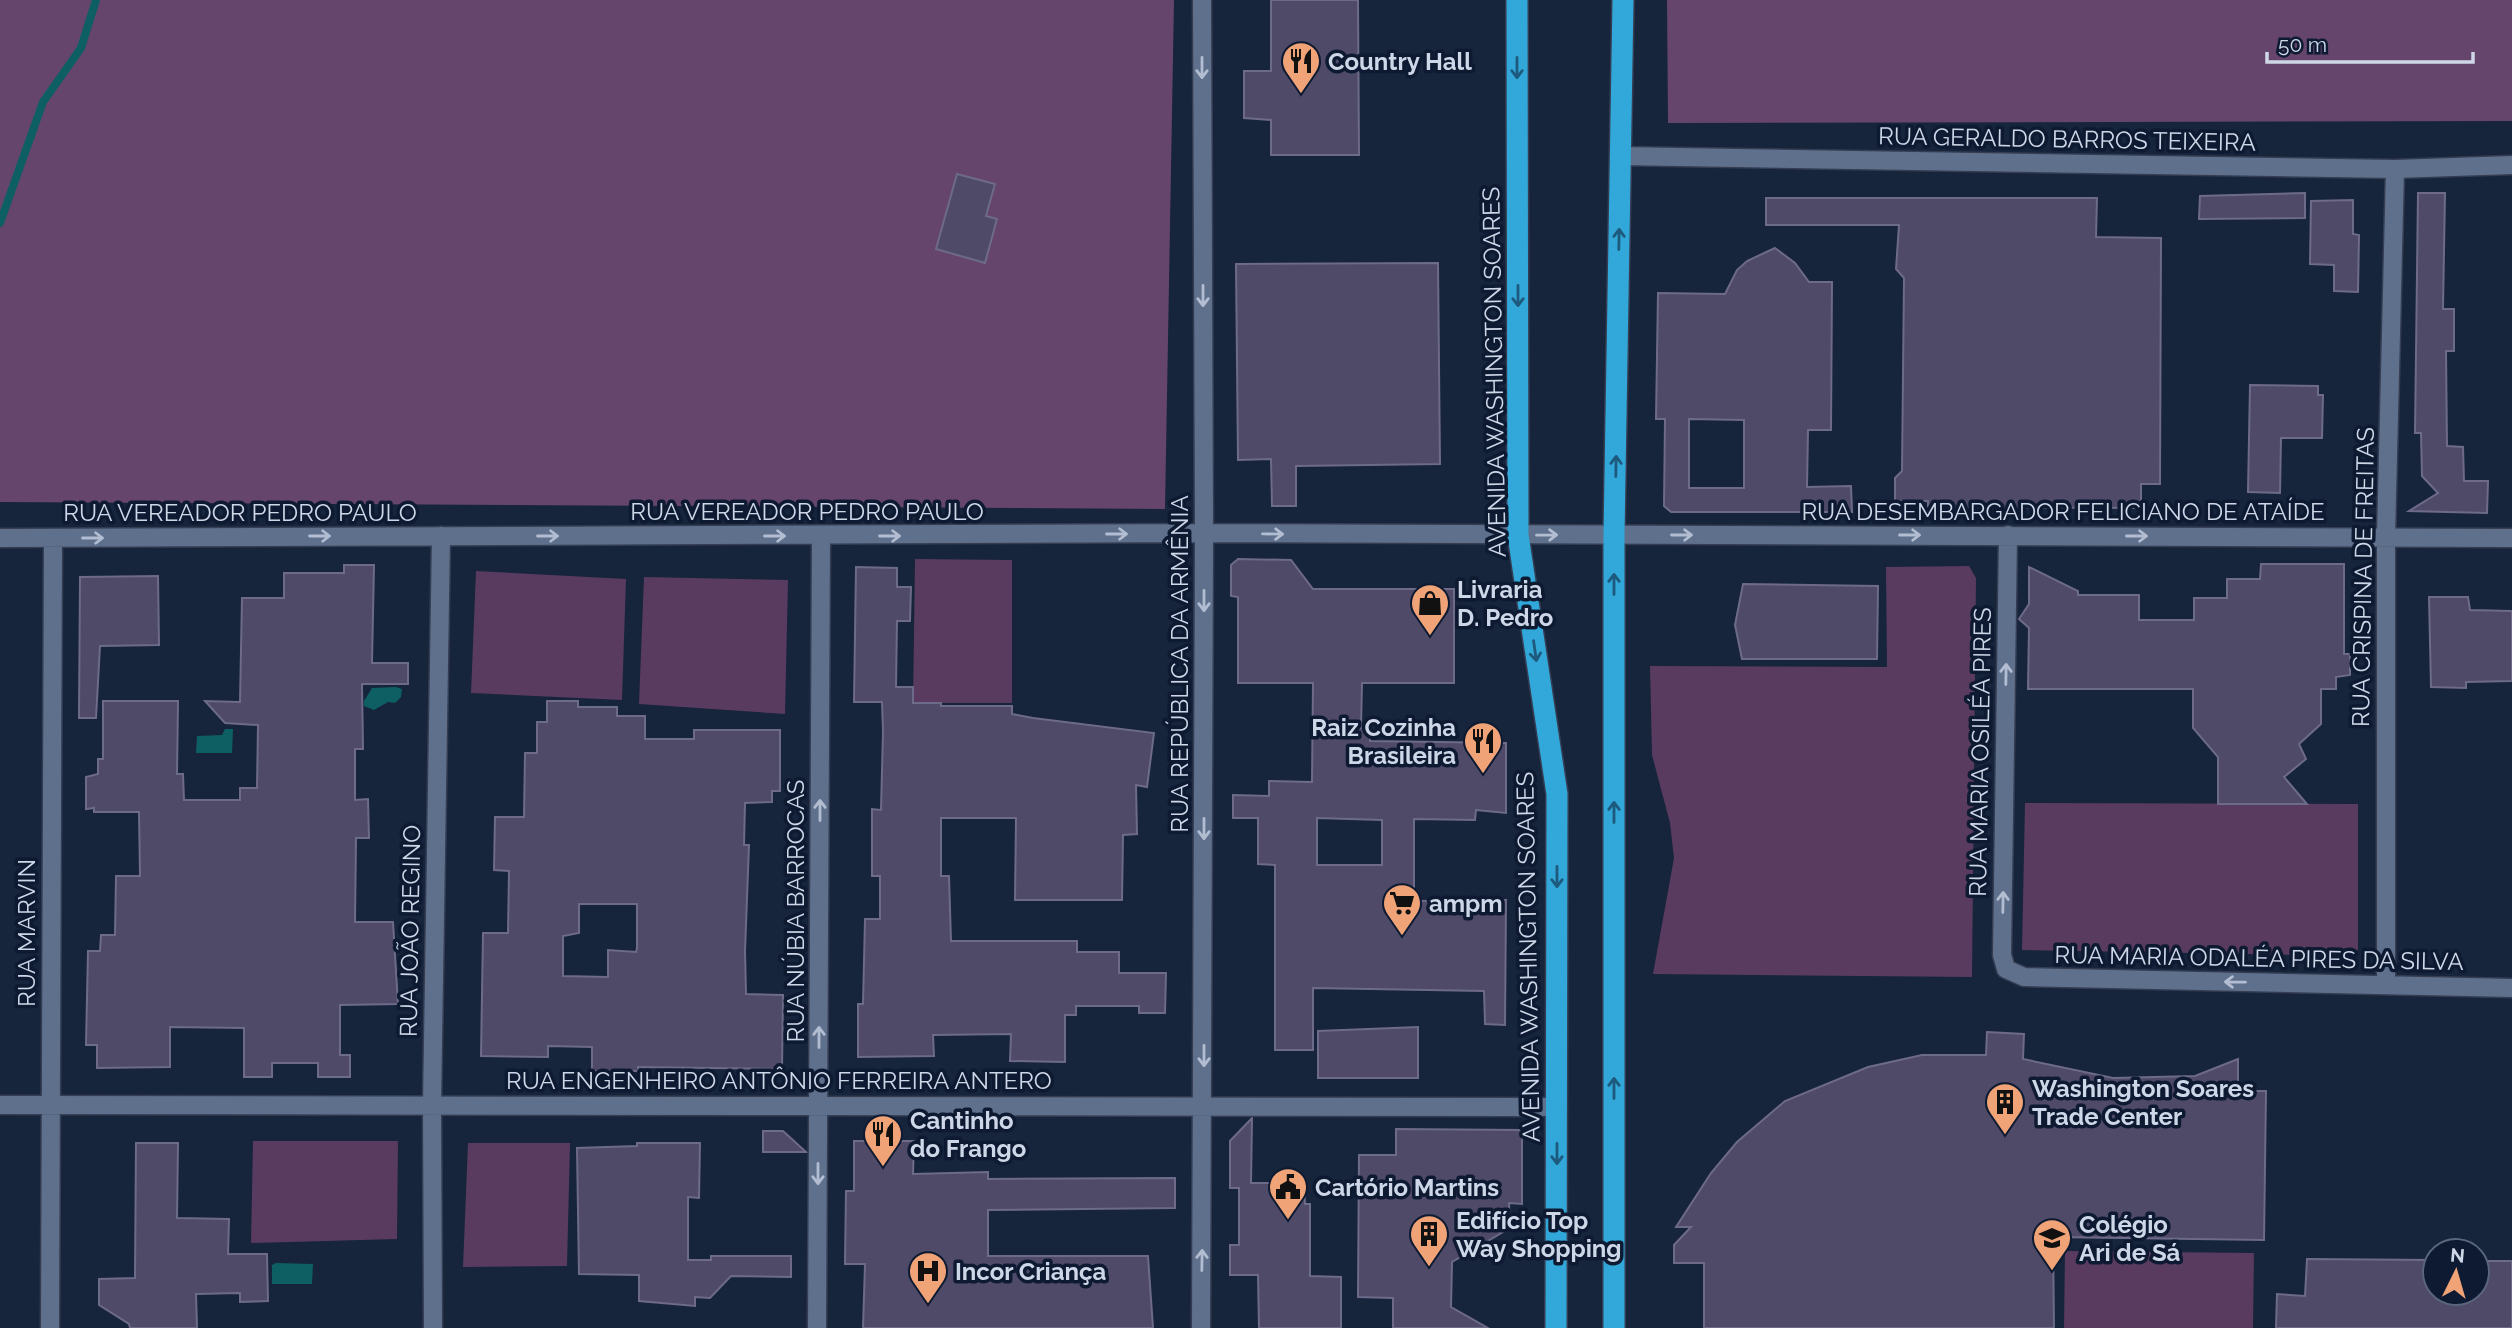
<svg xmlns="http://www.w3.org/2000/svg" width="2512" height="1328" font-family="Raleway,sans-serif">
  <rect width="100%" height="100%" fill="#16243c"/>
  <path fill="#593b5f" d="M915 559 1012 560V703H913Z
    M1969 566 1976 578 1972 977 1653 974 1674 858 1670 823 1652 755 1650 666 1887 667 1886 567Z
    M476 571 626 579 622 700 471 693Z
    M644 577 788 580 785 714 639 704Z
    M2025 803 2358 804V950L2352 956 2022 950Z
    M253 1141H398L397 1239 251 1243Z
    M468 1143H570L567 1266 463 1267Z
    M2065 1251 2254 1253 2253 1328H2064Z"/>
  <path fill="#65456b" d="M0 0H1174L1165 509 0 502Z
    M1667 0H2512V121L1668 123Z"/>
  <path fill="#0d5f64" d="M396 687 402 689 401 697 395 703 388 702 374 710 364 706V701L372 688Z
    M225 729H233L232 753H196L197 736 222 735Z
    M276 1263 313 1264 312 1284H272V1265Z"/>
  <g fill="none" stroke-linecap="round" stroke-linejoin="round">
    <path stroke="#0d5f64" stroke-width="8" d="M0 223 43 102 81 48 96 0"/>
  </g>
  <path fill="#4e4a68" stroke="#6e6a8a" stroke-width="2" fill-rule="evenodd" d="M1271 0H1358L1359 155H1271V120L1244 118V71H1271Z
    M957 174 995 184 986 216 997 219 985 263 936 249Z
    M2305 193V218L2199 219 2200 196Z
    M2418 193H2445L2443 309H2454V351H2446L2447 446 2463 447 2464 481H2488L2487 513 2409 511 2438 493 2422 476 2421 433H2415Z
    M1766 198H2097L2096 237 2161 238 2160 484H2141V508L1928 507V501H1895V478L1902 471 1904 278 1896 269 1899 225H1766Z
    M2353 200V234L2359 235 2358 292 2334 291V265L2310 264 2311 201Z
    M1775 248 1795 263 1809 282H1832L1831 430H1808L1807 487 1851 486 1852 512H1671L1664 506 1665 419H1656L1658 293 1725 294 1737 270 1747 261ZM1689 419 1744 420V488H1689Z
    M1438 263 1440 464 1296 466V506H1272L1271 459 1238 460 1236 264Z
    M2250 385 2318 386V395H2323L2322 438H2281L2280 493 2248 492Z
    M1238 559 1291 560 1313 589H1454V683H1362L1361 728 1370 727V741L1506 743V813L1476 810 1475 820 1414 819V901L1506 900 1505 1025 1485 1024 1484 991 1313 988V1050H1275V865L1258 864V818H1233V795L1269 796V781L1312 782 1313 683H1238V597L1231 596V565ZM1317 818 1382 820V865H1317Z
    M2261 564H2344V654H2350V675L2336 677V689H2321V724L2299 744 2306 759 2284 777 2307 804H2218V757L2193 728V689H2028L2029 628 2019 619 2029 604V567L2078 591V595H2139V620H2194V598H2227V579H2260Z
    M344 565H374L372 663H408V684H362L363 749H355V800L368 799 369 838H356L355 922H393L398 1004 340 1005V1055H350V1077H318V1063H272V1077H244V1028L170 1027V1067L97 1068V1045H86L88 951H100L101 935H115L116 876H140L139 812H94V808L86 809V777L98 774V759H103V701H178L177 774H183L184 800H240V788H257L258 725 225 723 205 701 240 702 242 598H284V573H344Z
    M856 567 897 568V587H911L910 621H897L896 687H913V703H941V706H1012V714L1033 718 1154 733 1147 787 1136 785 1137 834 1123 835 1122 900H1015L1016 818H941V876H949L951 941H1077V952H1119V973H1166L1165 1013H1139V1006H1076V1015H1065V1062L1010 1061 1011 1034 933 1035 934 1056 858 1057V1004H863L865 919H880V876H872V809L881 810 883 732 882 702H854Z
    M158 576 159 645 100 646 96 718H79L80 577Z
    M1743 584 1878 586 1877 659H1742L1735 625Z
    M2429 597H2468L2470 610 2512 611V681L2466 682V688L2431 687Z
    M547 701H578V707H617V716H645V739H694V730H780V791H772V802L745 803 744 845H749L745 951 746 994 783 995 782 1069 638 1067V1071H592V1047L548 1046V1057L481 1056 483 933H508L509 871 494 870 495 817H524L525 753H537V722H547ZM579 904H637V948L636 952 608 950V977L563 976V936L579 933Z
    M1418 1027V1078H1318V1031Z
    M1987 1032 2024 1034 2023 1059 2113 1078 2195 1076 2238 1059V1091H2266L2264 1240 2053 1237 2054 1328H1704V1263H1674V1245L1691 1227H1676L1711 1173 1737 1142 1785 1101 1868 1067 1922 1055H1986Z
    M1252 1118 1251 1183H1304L1305 1204H1310V1276L1341 1277V1328H1259L1258 1275H1230V1245H1239V1188H1230V1141Z
    M1396 1129 1522 1130V1204L1509 1203 1510 1228 1452 1262 1451 1307 1488 1328H1393V1298L1358 1297 1359 1155H1396Z
    M763 1131H783L806 1152H763Z
    M854 1141H914L913 1174 988 1172V1179L1175 1178V1208L988 1210V1256H1148L1153 1328H863L865 1264H845L846 1191H854Z
    M136 1143H178L177 1218 229 1219 228 1254H267L268 1301 240 1302V1293L196 1294 197 1328H130L129 1324 99 1305V1279L135 1278Z
    M637 1143H700L699 1198 688 1197V1260H711V1256H791V1277L731 1276 710 1298 695 1297V1306L639 1301V1275L579 1274 577 1148 637 1146Z
    M2307 1259 2435 1260V1293H2477V1261H2512V1328H2276L2277 1294 2305 1296Z"/>
  <g fill="none" stroke-linecap="round" stroke-linejoin="round">
    <defs>
      <path id="minor" d="M1620 156 2395 169 2512 165
        M2008 535 2002 955 2006 969 2024 977 2512 988
        M0 538 1204 533 2512 538
        M2386 985V537L2395 169
        M0 1105 1557 1107
        M50 1328 53 538
        M433 1328 432 1105 441 536
        M817 1328 821 536
        M1201 1328 1204 533 1202 0"/>
      <path id="highway" d="M1517 0 1518 535 1557 794 1556 1328
        M1614 1328V535L1623 0"/>
    </defs>
    <use href="#minor" stroke="#343d52" stroke-width="21"/>
    <use href="#highway" stroke="#343d52" stroke-width="24"/>
    <use href="#minor" stroke="#5f708c" stroke-width="18"/>
    <use href="#highway" stroke="#31a8d9" stroke-width="21"/>
  </g>
  <defs><path id="oneway-shaft" d="M-6 0H5M1.5-3L5.5 0L1.5 3" fill="none" stroke-width="1.6" stroke-linecap="round" stroke-linejoin="round" transform="scale(1.75)"/></defs>
  <g stroke="#b2bdd1">
    <use href="#oneway-shaft" transform="translate(1202 68) rotate(90)"/>
    <use href="#oneway-shaft" transform="translate(1203 296) rotate(90)"/>
    <use href="#oneway-shaft" transform="translate(1117 534)"/>
    <use href="#oneway-shaft" transform="translate(1273 534) rotate(1)"/>
    <use href="#oneway-shaft" transform="translate(1547 535) rotate(-1)"/>
    <use href="#oneway-shaft" transform="translate(1682 535)"/>
    <use href="#oneway-shaft" transform="translate(1910 535)"/>
    <use href="#oneway-shaft" transform="translate(320 536)"/>
    <use href="#oneway-shaft" transform="translate(548 536)"/>
    <use href="#oneway-shaft" transform="translate(775 536)"/>
    <use href="#oneway-shaft" transform="translate(890 536)"/>
    <use href="#oneway-shaft" transform="translate(2137 536)"/>
    <use href="#oneway-shaft" transform="translate(93 538)"/>
    <use href="#oneway-shaft" transform="translate(1204 601) rotate(90)"/>
    <use href="#oneway-shaft" transform="translate(2006 674) rotate(-89)"/>
    <use href="#oneway-shaft" transform="translate(820 810) rotate(-90)"/>
    <use href="#oneway-shaft" transform="translate(1204 829) rotate(90)"/>
    <use href="#oneway-shaft" transform="translate(2003 902) rotate(-89)"/>
    <use href="#oneway-shaft" transform="translate(2235 982) rotate(-179)"/>
    <use href="#oneway-shaft" transform="translate(819 1037) rotate(-90)"/>
    <use href="#oneway-shaft" transform="translate(1204 1056) rotate(90)"/>
    <use href="#oneway-shaft" transform="translate(818 1174) rotate(90)"/>
    <use href="#oneway-shaft" transform="translate(1202 1260) rotate(-89)"/>
  </g>
  <g stroke="#1d5a7d">
    <use href="#oneway-shaft" transform="translate(1517 68) rotate(90)"/>
    <use href="#oneway-shaft" transform="translate(1619 239) rotate(-89)"/>
    <use href="#oneway-shaft" transform="translate(1518 296) rotate(90)"/>
    <use href="#oneway-shaft" transform="translate(1616 466) rotate(-89)"/>
    <use href="#oneway-shaft" transform="translate(1614 584) rotate(-90)"/>
    <use href="#oneway-shaft" transform="translate(1535 651) rotate(82)"/>
    <use href="#oneway-shaft" transform="translate(1614 812) rotate(-90)"/>
    <use href="#oneway-shaft" transform="translate(1557 877) rotate(90)"/>
    <use href="#oneway-shaft" transform="translate(1614 1088) rotate(-90)"/>
    <use href="#oneway-shaft" transform="translate(1557 1154) rotate(90)"/>
  </g>
  <defs>
    <symbol id="restaurant-pin" viewBox="-11 -11 22 30"><path d="M0 17L-7.5 6A9.5 9.5 0 1 1 7.5 6Z" fill="#efa376" stroke="#0d1a31"/><path d="M-5-6h1v4h1v-4h1v4h1v-4h1v5L-1.5 .5V6h-2V.5L-5-1ZM5-6V6H3V1.5H1.5Q1.5-4 5-6Z" fill="#111"/></symbol>
    <symbol id="shop-pin" viewBox="-11 -11 22 30"><path d="M0 17L-7.5 6A9.5 9.5 0 1 1 7.5 6Z" fill="#efa376" stroke="#0d1a31"/><path d="M-5-2.5h2.3a2.7 3.5 0 0 1 5.4 0H5L5.5 6h-11ZM-1.5-2.5h3a1.5 2.3 0 0 0-3 0Z" fill="#111"/></symbol>
    <symbol id="supermarket-pin" viewBox="-11 -11 22 30"><path d="M0 17L-7.5 6A9.5 9.5 0 1 1 7.5 6Z" fill="#efa376" stroke="#0d1a31"/><path d="M-6-5.5h2.5l.6 2H6L4.5 2H-2.5L-4.4-4H-6ZM-1.5 3.2a1.3 1.3 0 1 0 .1 0ZM3 3.2a1.3 1.3 0 1 0 .1 0Z" fill="#111"/></symbol>
    <symbol id="building-pin" viewBox="-11 -11 22 30"><path d="M0 17L-7.5 6A9.5 9.5 0 1 1 7.5 6Z" fill="#efa376" stroke="#0d1a31"/><path d="M-4-6H4V6H1V3H-1V6H-4ZM-2.5-4.3h1.7v1.8h-1.7ZM.8-4.3h1.7v1.8H.8ZM-2.5-1h1.7V.8h-1.7ZM.8-1h1.7V.8H.8Z" fill="#111"/></symbol>
    <symbol id="civic-pin" viewBox="-11 -11 22 30"><path d="M0 17L-7.5 6A9.5 9.5 0 1 1 7.5 6Z" fill="#efa376" stroke="#0d1a31"/><path d="M-.6-6.5H3V-4.5H.6V-3L4-1V1h2V6H-6V1h2V-1L-.6-3ZM-1.2 2.5V6h2.4V2.5Z" fill="#111"/></symbol>
    <symbol id="school-pin" viewBox="-11 -11 22 30"><path d="M0 17L-7.5 6A9.5 9.5 0 1 1 7.5 6Z" fill="#efa376" stroke="#0d1a31"/><path d="M0-5L7-2L0 1L-7-2ZM-4 1L0 2.5L4 1V4Q0 6-4 4Z" fill="#111"/></symbol>
    <symbol id="hospital-pin" viewBox="-11 -11 22 30"><path d="M0 17L-7.5 6A9.5 9.5 0 1 1 7.5 6Z" fill="#efa376" stroke="#0d1a31"/><path d="M-5-5h3v3.5h4V-5h3V5h-3V1.5h-4V5h-3Z" fill="#111"/></symbol>
  </defs>
  <g fill-rule="evenodd">
    <use href="#restaurant-pin" x="1279" y="39" width="44" height="60"/>
    <use href="#shop-pin" x="1408" y="581" width="44" height="60"/>
    <use href="#restaurant-pin" x="1461" y="719" width="44" height="60"/>
    <use href="#supermarket-pin" x="1380" y="881" width="44" height="60"/>
    <use href="#building-pin" x="1983" y="1080" width="44" height="60"/>
    <use href="#restaurant-pin" x="861" y="1112" width="44" height="60"/>
    <use href="#civic-pin" x="1266" y="1165" width="44" height="60"/>
    <use href="#building-pin" x="1407" y="1212" width="44" height="60"/>
    <use href="#school-pin" x="2030" y="1216" width="44" height="60"/>
    <use href="#hospital-pin" x="906" y="1249" width="44" height="60"/>
  </g>
  <g text-anchor="middle" dominant-baseline="central" stroke-width="7" stroke-linejoin="round" paint-order="stroke">
    <g font-size="24" font-weight="bold" fill="#ced7e8" stroke="#0d1a31" text-anchor="start">
      <text x="1328" y="61">Country Hall</text>
      <text x="1457" y="589">Livraria<tspan x="1457" dy="28">D. Pedro</tspan></text>
      <text x="1456" y="727" text-anchor="end">Raiz Cozinha<tspan x="1456" dy="28">Brasileira</tspan></text>
      <text x="1429" y="903">ampm</text>
      <text x="2032" y="1088">Washington Soares<tspan x="2032" dy="28">Trade Center</tspan></text>
      <text x="910" y="1120">Cantinho<tspan x="910" dy="28">do Frango</tspan></text>
      <text x="1315" y="1187">Cartório Martins</text>
      <text x="1456" y="1220">Edifício Top<tspan x="1456" dy="28">Way Shopping</tspan></text>
      <text x="2079" y="1224">Colégio<tspan x="2079" dy="28">Ari de Sá</tspan></text>
      <text x="955" y="1271">Incor Criança</text>
    </g>
    <g font-size="24" fill="#ced7e8" stroke="#0d1a31">
      <text transform="translate(2067 139) rotate(1)">RUA GERALDO BARROS TEIXEIRA</text>
      <text transform="translate(1494 372) rotate(-91)">AVENIDA WASHINGTON SOARES</text>
      <text x="807" y="511">RUA VEREADOR PEDRO PAULO</text>
      <text x="2063" y="511">RUA DESEMBARGADOR FELICIANO DE ATAÍDE</text>
      <text x="240" y="512">RUA VEREADOR PEDRO PAULO</text>
      <text transform="translate(2363 577) rotate(-89)">RUA CRISPINA DE FREITAS</text>
      <text transform="translate(1179 664) rotate(-90)">RUA REPÚBLICA DA ARMÊNIA</text>
      <text transform="translate(1980 752) rotate(-89)">RUA MARIA OSILÉA PIRES</text>
      <text transform="translate(795 911) rotate(-90)">RUA NÚBIA BARROCAS</text>
      <text transform="translate(410 931) rotate(-89)">RUA JOÃO REGINO</text>
      <text transform="translate(26 933) rotate(-90)">RUA MARVIN</text>
      <text transform="translate(1528 957) rotate(-91)">AVENIDA WASHINGTON SOARES</text>
      <text transform="translate(2259 958) rotate(1)">RUA MARIA ODALÉA PIRES DA SILVA</text>
      <text x="779" y="1080">RUA ENGENHEIRO ANTÔNIO FERREIRA ANTERO</text>
    </g>
  </g>
  <g transform="translate(2456 1272) rotate(5)"><circle r="33" fill="#0d1a31" stroke="#5a667a" stroke-width="2"/>
  <path d="M0-5L12 26L0 18L-12 26Z" fill="#efa376"/>
  <text y="-10" font-size="19" font-weight="bold" text-anchor="middle" fill="#ced7e8">N</text>
  </g>
  <path d="M2267 52v10h206v-10" fill="none" stroke="#ced7e8" stroke-width="3.5"/>
  <text x="2278" y="52" font-size="21" fill="#ced7e8" stroke="#0d1a31" stroke-width="5" paint-order="stroke">50 m</text>
</svg>
